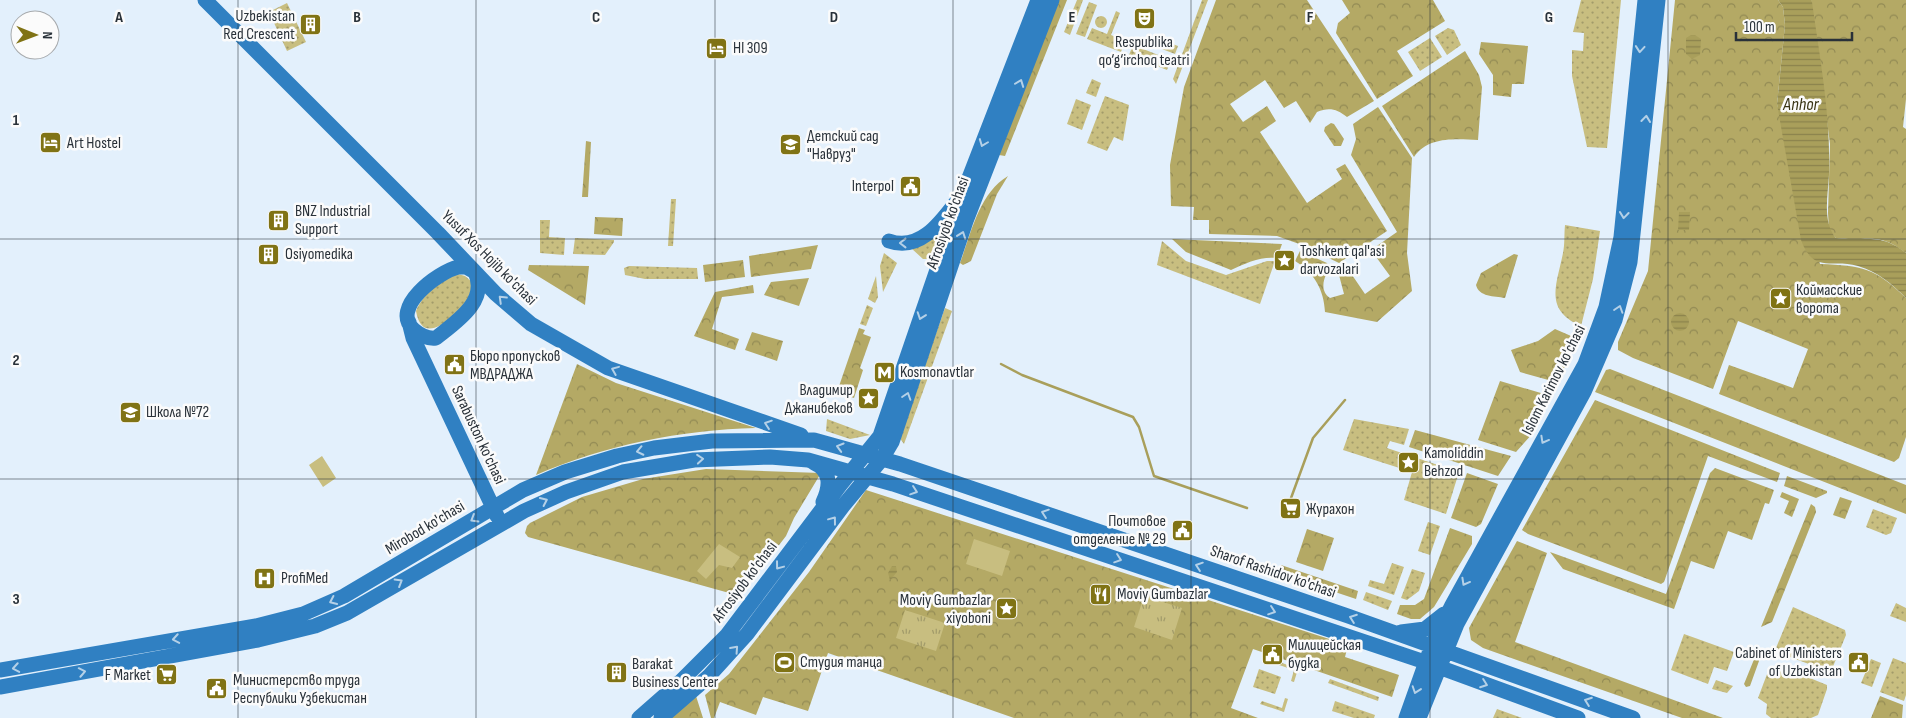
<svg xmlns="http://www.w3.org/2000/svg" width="1906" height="718" font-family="'Sofia Sans Condensed',sans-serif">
  <defs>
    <pattern id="grass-dots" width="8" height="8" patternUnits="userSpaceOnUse" patternTransform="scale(1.25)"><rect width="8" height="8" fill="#c8be80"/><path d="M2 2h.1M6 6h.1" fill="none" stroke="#a29b6a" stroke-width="1.8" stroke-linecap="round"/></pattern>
    <pattern id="forest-crowns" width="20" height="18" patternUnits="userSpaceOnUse" patternTransform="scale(1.25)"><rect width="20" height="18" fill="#b4a965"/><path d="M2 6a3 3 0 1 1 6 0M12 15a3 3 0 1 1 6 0" fill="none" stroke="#928a54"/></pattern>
    <pattern id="park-tufts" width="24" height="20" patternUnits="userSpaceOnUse" patternTransform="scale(1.25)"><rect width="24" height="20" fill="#c8be80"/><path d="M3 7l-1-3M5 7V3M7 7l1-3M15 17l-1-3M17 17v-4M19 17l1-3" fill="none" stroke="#a29b6a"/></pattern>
    <pattern id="water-rules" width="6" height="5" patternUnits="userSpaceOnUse" patternTransform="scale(1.25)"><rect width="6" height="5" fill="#a99f5b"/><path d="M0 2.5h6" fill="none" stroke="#8a824c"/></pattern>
  </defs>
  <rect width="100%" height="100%" fill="#e3f0fc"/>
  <path fill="url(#grass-dots)" d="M1077 0H1083L1070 35 1064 32Z
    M1202 0H1208L1176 84 1173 79Z
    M1581 0H1621L1607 148 1587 147 1572 76V50L1583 51 1584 33 1573 32Z
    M1089 2 1097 5 1085 37 1076 34Z
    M287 3 306 42 287 51 269 12Z
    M1116 11 1120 13 1111 35 1125 41 1121 52 1087 39 1092 28 1107 34Z
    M1095 22a6 6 0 1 1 12 0a6 6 0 1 1-12 0Z
    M1448 28 1454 30 1461 45 1447 55 1435 36Z
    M1157 38 1178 46 1175 54 1154 46Z
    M1430 38 1442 57 1420 71 1408 52Z
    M1133 45 1171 60 1167 70 1129 55Z
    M1092 79 1101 83 1096 97 1086 93Z
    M1105 96 1129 105 1123 141 1114 137 1107 151 1087 143Z
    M1076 99 1091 105 1082 130 1067 124Z
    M671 199H676L673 246H668Z
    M540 220H550L549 237 565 238 564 255 540 253Z
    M944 222 931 259H923L911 248Z
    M1565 225 1600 231 1593 279 1581 326C1543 310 1557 284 1563 253 1565 244 1564 234 1565 225Z
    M575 238 614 240V242L605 255 573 254Z
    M1162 241 1186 261 1226 275 1267 261H1275L1260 304 1157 265Z
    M884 253 897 263 883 292 880 266Z
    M629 266 697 268 698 279H645L625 275 624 268Z
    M458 274 465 276 472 282V299C457 312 423 351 416 311 423 294 441 279 458 274Z
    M876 276 878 297 875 303 868 299Z
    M867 305 873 308 866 326 860 324Z
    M945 308 952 311 904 444 899 437Z
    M827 419 870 435 850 439 826 431Z
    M1354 419 1409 429 1404 445 1390 441 1387 448 1459 472 1446 514 1404 500 1412 472 1343 450Z
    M1873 509 1897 518 1891 533 1886 535 1866 527Z
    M1428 522 1440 526 1430 555 1418 551Z
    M1392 563 1404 567 1394 595 1368 586 1370 580 1384 584Z
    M1412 569 1425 573 1419 591 1407 600 1401 598Z
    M1366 592 1392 601 1388 610 1363 600Z
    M1896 603 1906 608V622L1890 616Z
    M1793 607 1845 630 1846 635 1832 669 1825 670 1779 653 1776 648Z
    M1684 634 1734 652 1727 671 1714 667 1708 684 1671 670Z
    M1893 658 1906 663V695L1904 701 1880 692Z
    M1871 659 1881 663 1872 687 1861 683Z
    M1277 661 1298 669 1294 682 1291 681 1294 670 1276 664Z
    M1778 665 1827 685V689L1818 715 1811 718H1771L1766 714 1767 704 1758 698 1769 669Z
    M1259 669 1281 677 1275 694 1253 687Z
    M1330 679 1379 697 1378 701 1328 683Z
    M1716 680 1733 686 1727 693 1712 689Z
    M1285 698 1288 699 1284 712 1260 704 1262 701 1282 708Z
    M1335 701 1375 715 1374 718H1354L1332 711Z
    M1497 709 1522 718H1493Z"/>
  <path fill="url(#forest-crowns)" d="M1059 0H1067L1005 156 999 155Z
    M1216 0H1307L1374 101 1347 117C1337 109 1329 107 1317 112L1310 123 1296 101 1284 108 1265 80 1230 104 1243 122 1267 106 1276 121 1260 132 1307 203 1342 179 1336 169 1345 164 1387 231 1339 263 1302 245 1277 236 1209 234V220H1193L1194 207 1171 206 1170 165 1184 87Z
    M1342 0H1433L1445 21 1397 51 1413 76 1377 99 1336 33 1338 23 1350 13Z
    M1675 0H1778L1783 7 1785 25 1777 104 1820 264C1863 266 1874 267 1906 298V437L1899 458 1894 462 1719 394 1729 365 1793 388 1808 349 1738 321 1713 389 1633 358 1618 350V342L1648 271Z
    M1811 0H1906V99L1903 127 1906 129V253C1878 231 1868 242 1836 238L1829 230 1828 213 1830 144Z
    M1481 42 1528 46 1524 84H1512L1511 97 1493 95V75L1479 54Z
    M1465 51 1479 75 1482 87 1478 140C1456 139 1428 136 1414 157L1382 106Z
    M1378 107 1412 158 1407 253 1412 291 1377 322 1325 312C1324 290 1314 272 1295 261L1300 251 1327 263 1331 273 1326 275C1322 283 1322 293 1330 298L1344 294 1339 275 1348 269 1365 294 1390 276 1371 250 1397 232 1351 155 1356 139 1353 124Z
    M1331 123 1334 124 1344 139 1341 146H1334L1324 131 1325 127Z
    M586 141 591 142 588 197H582Z
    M1008 176 997 194 971 261 963 265 960 263C971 234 979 193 1008 176Z
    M595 217 623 218 622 236 594 234Z
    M1172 239 1282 244 1277 258C1261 256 1246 263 1231 270L1186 252Z
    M818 245 811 269 751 277 749 256Z
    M1514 254 1518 255 1505 298C1494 296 1479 297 1476 285L1481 273Z
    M743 260 745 277 705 282 703 265Z
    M529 265 589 266 585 305 528 270Z
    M809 278 799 306 764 295 771 282Z
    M753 285 754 293 722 297 712 329 739 339 735 350 694 336 715 292Z
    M859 328 865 330 863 334 871 337 860 368 863 370 854 398 837 392Z
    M1555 329 1578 339 1560 377 1552 381 1520 372 1511 350 1538 341Z
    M752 332 783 341 777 361 745 350Z
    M577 364 616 383 756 428C681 430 605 445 536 475Z
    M1610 369 1906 485V514L1595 392 1606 370Z
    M1500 381 1551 396 1533 433 1516 452 1478 440Z
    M1595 400 1780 473 1777 482 1708 456 1664 582 1661 584 1528 534 1522 530Z
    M1415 430 1511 456 1498 476 1409 447Z
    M1715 468 1774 490 1769 504 1765 503 1752 540 1728 531 1714 569 1691 561 1674 609 1563 569 1550 552 1666 594 1710 473Z
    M706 469 821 473 794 518 786 536 740 596 528 537 525 533 527 526 530 523 582 497 643 479Z
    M1467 473 1498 484 1481 524 1476 527 1451 518Z
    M1787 476 1827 491V493L1816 498 1784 486Z
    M866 490 1348 645 1345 657 1399 675 1392 697 1253 649 1231 708 1258 718H1014L828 653 808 711 763 697 756 715 720 702 714 718H711L705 695 729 674 809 572Z
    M1782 492 1799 499 1792 517 1784 513 1789 501 1780 497Z
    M1840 497 1852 501 1845 519 1833 515Z
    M1811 504 1815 507 1816 512 1772 622 1761 627Z
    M1450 528 1472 536V544L1434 607 1420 619H1411L1397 614 1400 605H1415L1424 599Z
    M1307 529 1334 538 1323 571 1296 562Z
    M1517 541 1547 553 1515 642 1723 718H1682L1483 648 1471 640 1469 628Z
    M1281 565 1358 591 1356 599 1278 573Z
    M1755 657H1758L1759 661 1750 686 1746 687 1744 684Z
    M696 696 703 718H669Z
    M1880 696 1903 705 1902 718H1871Z"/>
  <path fill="url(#park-tufts)" d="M1144 596 1182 608 1172 640 1134 627Z
    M905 610 945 623 936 651 896 638Z"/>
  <path fill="#c8be80" d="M322 456 336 478 323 487 309 465Z
    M974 539 1010 551 1002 576 966 564Z
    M719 544 740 557 732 568 719 565 706 579 697 571Z"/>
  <path fill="url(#water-rules)" d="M1778 0H1811L1812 2C1820 59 1831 117 1829 175 1828 195 1822 222 1836 238 1866 242 1880 232 1906 253V298C1892 284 1878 272 1858 266 1832 258 1814 275 1801 240L1777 104 1785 25 1783 7Z
    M1691 35H1695L1701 39 1700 55 1692 59 1686 54V38Z
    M1679 212H1690L1689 230H1678Z
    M1671 322a9 9 0 1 1 18 0a9 9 0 1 1-18 0Z
    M892 566H896L897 572 890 580 888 573Z"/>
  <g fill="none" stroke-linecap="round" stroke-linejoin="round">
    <path stroke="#a99f5b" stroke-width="2.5" d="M1001 364 1022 375 1133 417 1139 427 1154 476 1247 508
      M1287 509 1313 438 1345 400"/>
    <path stroke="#3080c2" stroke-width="15" d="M205 0 438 233 496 294 531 324 608 368 801 435
      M889 241C920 252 941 222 957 201
      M458 267H466L475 272C489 301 456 322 436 338 427 339 421 336 414 330 389 308 438 272 458 267Z
      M409 322 413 338 497 516
      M814 463C832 471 830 487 823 502
      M1401 632 1425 629 1444 614
      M0 670 256 626 303 614 344 596 523 490 565 472 617 456 654 448 712 441 814 440 900 464 1348 616 1633 718
      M0 687 258 640 315 626 347 613 524 511 566 492 623 472 694 460 770 457 808 460 893 484 1425 662 1578 718
      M639 718 680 682 727 635 841 484 880 436 964 191 1038 0
      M661 718 708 677 747 634 843 506 882 459 892 442 966 221 1052 0
      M1406 718 1432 645 1452 605 1585 364 1606 307 1621 237 1645 0
      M1419 718 1457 624 1584 392 1615 320 1630 262 1658 0"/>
  </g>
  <defs><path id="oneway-chevron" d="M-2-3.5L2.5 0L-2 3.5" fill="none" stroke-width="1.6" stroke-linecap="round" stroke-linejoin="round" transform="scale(1.25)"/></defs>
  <g stroke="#b4d0e7">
    <use href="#oneway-chevron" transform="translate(1640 49) rotate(95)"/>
    <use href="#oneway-chevron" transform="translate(1020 83) rotate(-69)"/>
    <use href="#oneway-chevron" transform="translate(1646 119) rotate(-84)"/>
    <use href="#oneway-chevron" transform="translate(983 143) rotate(111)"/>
    <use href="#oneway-chevron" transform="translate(1624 215) rotate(96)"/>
    <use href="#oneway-chevron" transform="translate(962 235) rotate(-70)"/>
    <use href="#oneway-chevron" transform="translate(903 243) rotate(-180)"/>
    <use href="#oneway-chevron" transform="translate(502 299) rotate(-136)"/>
    <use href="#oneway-chevron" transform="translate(1619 309) rotate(-72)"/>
    <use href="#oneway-chevron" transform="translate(921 316) rotate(109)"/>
    <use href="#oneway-chevron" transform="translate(615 370) rotate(-158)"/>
    <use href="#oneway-chevron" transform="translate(907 396) rotate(-72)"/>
    <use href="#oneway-chevron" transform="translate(768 424) rotate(-161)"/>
    <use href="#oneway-chevron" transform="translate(1544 440) rotate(119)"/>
    <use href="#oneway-chevron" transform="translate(840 447) rotate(-164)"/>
    <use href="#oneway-chevron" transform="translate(640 451) rotate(168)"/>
    <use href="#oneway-chevron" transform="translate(700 459) rotate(-5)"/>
    <use href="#oneway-chevron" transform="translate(914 491) rotate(19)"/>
    <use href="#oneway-chevron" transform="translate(544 501) rotate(-25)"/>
    <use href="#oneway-chevron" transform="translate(1045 513) rotate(-161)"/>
    <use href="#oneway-chevron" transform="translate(474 519) rotate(149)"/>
    <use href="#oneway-chevron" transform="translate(833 520) rotate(-53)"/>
    <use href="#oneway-chevron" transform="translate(1118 559) rotate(19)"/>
    <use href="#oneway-chevron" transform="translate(779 566) rotate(127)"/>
    <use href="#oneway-chevron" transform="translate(1199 566) rotate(-161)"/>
    <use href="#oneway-chevron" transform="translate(399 582) rotate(-31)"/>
    <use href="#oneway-chevron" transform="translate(1465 582) rotate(119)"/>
    <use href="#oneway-chevron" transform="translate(333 601) rotate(155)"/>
    <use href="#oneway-chevron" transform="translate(1272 611) rotate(19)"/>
    <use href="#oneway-chevron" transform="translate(1353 618) rotate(-160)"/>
    <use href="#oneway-chevron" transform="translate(176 639) rotate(170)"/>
    <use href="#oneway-chevron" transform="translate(735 649) rotate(-48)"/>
    <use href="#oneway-chevron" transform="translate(16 668) rotate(170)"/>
    <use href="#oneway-chevron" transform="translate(82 672) rotate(-11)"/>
    <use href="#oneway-chevron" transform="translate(1484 684) rotate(20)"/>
    <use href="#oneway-chevron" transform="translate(1416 690) rotate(109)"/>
    <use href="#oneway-chevron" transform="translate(1588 701) rotate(-160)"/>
  </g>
  <path fill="none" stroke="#293139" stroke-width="1" stroke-opacity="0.55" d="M238 0V718M476 0V718M715 0V718M953 0V718M1191 0V718M1430 0V718M1668 0V718M0 239H1906M0 479H1906"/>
  <defs>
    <symbol id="theatre-square" viewBox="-11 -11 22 22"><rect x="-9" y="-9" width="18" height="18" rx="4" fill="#807315" stroke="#fbfbfb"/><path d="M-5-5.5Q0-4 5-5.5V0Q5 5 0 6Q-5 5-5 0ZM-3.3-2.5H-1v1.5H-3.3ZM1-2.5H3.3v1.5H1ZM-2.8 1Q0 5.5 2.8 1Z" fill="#fff"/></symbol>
    <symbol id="building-square" viewBox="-11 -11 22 22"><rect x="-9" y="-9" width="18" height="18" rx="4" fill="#807315" stroke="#fbfbfb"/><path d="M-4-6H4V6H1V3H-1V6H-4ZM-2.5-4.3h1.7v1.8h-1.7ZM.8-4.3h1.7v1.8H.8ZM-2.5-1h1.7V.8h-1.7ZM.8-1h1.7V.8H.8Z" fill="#fff"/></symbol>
    <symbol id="hotel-square" viewBox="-11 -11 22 22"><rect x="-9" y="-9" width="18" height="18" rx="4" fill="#807315" stroke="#fbfbfb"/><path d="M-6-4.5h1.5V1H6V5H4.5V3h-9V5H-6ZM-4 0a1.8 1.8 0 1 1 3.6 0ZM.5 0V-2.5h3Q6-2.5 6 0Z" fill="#fff"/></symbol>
    <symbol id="school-square" viewBox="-11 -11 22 22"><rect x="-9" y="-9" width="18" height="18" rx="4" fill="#807315" stroke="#fbfbfb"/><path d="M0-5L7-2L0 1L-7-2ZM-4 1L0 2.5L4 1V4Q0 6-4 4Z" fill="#fff"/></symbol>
    <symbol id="civic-square" viewBox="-11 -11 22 22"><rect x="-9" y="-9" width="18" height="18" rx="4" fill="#807315" stroke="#fbfbfb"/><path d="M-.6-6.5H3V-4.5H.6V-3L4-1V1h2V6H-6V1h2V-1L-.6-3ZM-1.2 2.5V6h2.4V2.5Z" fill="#fff"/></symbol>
    <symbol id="sight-square" viewBox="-11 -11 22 22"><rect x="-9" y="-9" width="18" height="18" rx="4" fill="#807315" stroke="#fbfbfb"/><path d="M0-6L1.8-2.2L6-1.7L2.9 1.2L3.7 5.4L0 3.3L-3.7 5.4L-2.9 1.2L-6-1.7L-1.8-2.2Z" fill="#fff"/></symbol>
    <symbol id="metro-square" viewBox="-11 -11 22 22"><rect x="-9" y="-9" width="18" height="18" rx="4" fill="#807315" stroke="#fbfbfb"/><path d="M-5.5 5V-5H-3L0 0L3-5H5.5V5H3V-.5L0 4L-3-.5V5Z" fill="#fff"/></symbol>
    <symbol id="supermarket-square" viewBox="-11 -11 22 22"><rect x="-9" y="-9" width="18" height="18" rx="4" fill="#807315" stroke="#fbfbfb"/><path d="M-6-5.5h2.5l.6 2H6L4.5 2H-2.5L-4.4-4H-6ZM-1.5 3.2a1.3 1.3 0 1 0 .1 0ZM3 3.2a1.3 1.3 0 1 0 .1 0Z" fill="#fff"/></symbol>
    <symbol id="hospital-square" viewBox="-11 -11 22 22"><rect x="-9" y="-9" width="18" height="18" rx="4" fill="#807315" stroke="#fbfbfb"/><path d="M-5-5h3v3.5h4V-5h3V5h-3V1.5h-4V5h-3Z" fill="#fff"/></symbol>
    <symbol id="restaurant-square" viewBox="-11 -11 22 22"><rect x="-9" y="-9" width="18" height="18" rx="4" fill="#807315" stroke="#fbfbfb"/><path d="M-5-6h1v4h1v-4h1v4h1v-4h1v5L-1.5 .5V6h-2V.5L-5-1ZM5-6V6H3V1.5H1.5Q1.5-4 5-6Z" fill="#fff"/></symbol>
    <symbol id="stadium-square" viewBox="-11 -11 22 22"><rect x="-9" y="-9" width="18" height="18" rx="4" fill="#807315" stroke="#fbfbfb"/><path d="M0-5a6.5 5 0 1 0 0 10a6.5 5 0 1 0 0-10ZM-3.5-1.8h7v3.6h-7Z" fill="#fff"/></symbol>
  </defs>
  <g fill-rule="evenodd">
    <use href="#theatre-square" x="1132" y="6" width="25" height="25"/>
    <use href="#building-square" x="298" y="12" width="25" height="25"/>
    <use href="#hotel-square" x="704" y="36" width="25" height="25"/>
    <use href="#hotel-square" x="38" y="130" width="25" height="25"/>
    <use href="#school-square" x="778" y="132" width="25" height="25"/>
    <use href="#civic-square" x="898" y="174" width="25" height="25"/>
    <use href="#building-square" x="266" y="208" width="25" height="25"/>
    <use href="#building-square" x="256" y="242" width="25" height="25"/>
    <use href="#sight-square" x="1272" y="248" width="25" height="25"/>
    <use href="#sight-square" x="1768" y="286" width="25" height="25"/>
    <use href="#civic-square" x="442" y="352" width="25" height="25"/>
    <use href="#metro-square" x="872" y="360" width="25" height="25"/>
    <use href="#sight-square" x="856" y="386" width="25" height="25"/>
    <use href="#school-square" x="118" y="400" width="25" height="25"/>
    <use href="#sight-square" x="1396" y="450" width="25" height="25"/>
    <use href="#supermarket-square" x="1278" y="496" width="25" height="25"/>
    <use href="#civic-square" x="1170" y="518" width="25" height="25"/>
    <use href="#hospital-square" x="252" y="566" width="25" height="25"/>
    <use href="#restaurant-square" x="1088" y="582" width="25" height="25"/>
    <use href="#sight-square" x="994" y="596" width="25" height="25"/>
    <use href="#civic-square" x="1260" y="642" width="25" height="25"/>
    <use href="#stadium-square" x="772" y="650" width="25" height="25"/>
    <use href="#civic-square" x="1846" y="650" width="25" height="25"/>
    <use href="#building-square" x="604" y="660" width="25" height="25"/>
    <use href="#supermarket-square" x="154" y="662" width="25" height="25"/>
    <use href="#civic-square" x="204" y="676" width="25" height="25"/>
  </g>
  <g text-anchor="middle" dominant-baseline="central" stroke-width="5" stroke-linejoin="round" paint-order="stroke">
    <g font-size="16" fill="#293139" stroke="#fbfbfb" text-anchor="start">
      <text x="295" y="16" text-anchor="end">Uzbekistan<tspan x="295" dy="18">Red Crescent</tspan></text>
      <text x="1144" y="42" text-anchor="middle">Respublika<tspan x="1144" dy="18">qo‘g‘irchoq teatri</tspan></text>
      <text x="733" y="48">Hl 309</text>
      <text x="807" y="136">Детский сад<tspan x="807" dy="18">"Навруз"</tspan></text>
      <text x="67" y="143">Art Hostel</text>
      <text x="894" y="186" text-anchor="end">Interpol</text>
      <text x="295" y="211">BNZ Industrial<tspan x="295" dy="18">Support</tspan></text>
      <text x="1300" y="251">Toshkent qal'asi<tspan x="1300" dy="18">darvozalari</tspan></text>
      <text x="285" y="254">Osiyomedika</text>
      <text x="1796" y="290">Коймасские<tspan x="1796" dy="18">ворота</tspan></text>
      <text x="470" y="356">Бюро пропусков<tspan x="470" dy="18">МВДРАДЖА</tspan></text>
      <text x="900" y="372">Kosmonavtlar</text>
      <text x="853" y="390" text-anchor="end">Владимир<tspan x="853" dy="18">Джанибеков</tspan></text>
      <text x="146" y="412">Школа №72</text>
      <text x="1424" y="453">Kamoliddin<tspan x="1424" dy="18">Behzod</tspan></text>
      <text x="1306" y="509">Журахон</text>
      <text x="1166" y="521" text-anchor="end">Почтовое<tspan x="1166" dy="18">отделение № 29</tspan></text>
      <text x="281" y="578">ProfiMed</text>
      <text x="1117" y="594">Moviy Gumbazlar</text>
      <text x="991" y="600" text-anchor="end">Moviy Gumbazlar<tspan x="991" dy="18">xiyoboni</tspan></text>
      <text x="1288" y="645">Милицейская<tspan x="1288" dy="18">будка</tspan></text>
      <text x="1842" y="653" text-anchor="end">Cabinet of Ministers<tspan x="1842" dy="18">of Uzbekistan</tspan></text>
      <text x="800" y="662">Студия танца</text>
      <text x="632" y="664">Barakat<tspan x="632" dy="18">Business Center</tspan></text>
      <text x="151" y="675" text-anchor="end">F Market</text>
      <text x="233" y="680">Министерство труда<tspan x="233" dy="18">Республики Узбекистан</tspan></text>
    </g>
    <g font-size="16" fill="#293139" stroke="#fbfbfb">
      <text transform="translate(948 223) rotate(-70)">Afrosiyob ko'chasi</text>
      <text transform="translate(489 258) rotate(45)">Yusuf Xos Hojib ko'chasi</text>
      <text transform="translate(1554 380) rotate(-63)">Islom Karimov ko'chasi</text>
      <text transform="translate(478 435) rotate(65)">Sarabuston ko'chasi</text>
      <text transform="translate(425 528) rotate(-31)">Mirobod ko'chasi</text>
      <text transform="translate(1273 572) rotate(19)">Sharof Rashidov ko'chasi</text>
      <text transform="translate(745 582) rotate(-53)">Afrosiyob ko'chasi</text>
    </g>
    <g font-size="18" font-style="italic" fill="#393415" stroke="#fbfbfb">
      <text x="1801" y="104">Anhor</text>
    </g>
  </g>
  <g font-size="16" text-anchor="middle" font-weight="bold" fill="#293139" stroke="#fbfbfb" stroke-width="5" stroke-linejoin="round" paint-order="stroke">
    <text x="119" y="22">A</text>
    <text x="357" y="22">B</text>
    <text x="596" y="22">C</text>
    <text x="834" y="22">D</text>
    <text x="1072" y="22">E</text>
    <text x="1310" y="22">F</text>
    <text x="1549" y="22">G</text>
    <text x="16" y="125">1</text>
    <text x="16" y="365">2</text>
    <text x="16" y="604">3</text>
  </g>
  <g transform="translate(35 35) rotate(91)"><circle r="24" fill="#fbfbfb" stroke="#a7aaad"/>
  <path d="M0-4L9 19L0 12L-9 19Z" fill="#807315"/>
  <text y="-8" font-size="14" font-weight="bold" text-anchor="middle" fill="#293139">N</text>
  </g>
  <path d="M1736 32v8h116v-8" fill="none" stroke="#293139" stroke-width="2.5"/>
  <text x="1744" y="32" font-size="15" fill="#293139" stroke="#fbfbfb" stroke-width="4" paint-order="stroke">100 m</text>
</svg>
